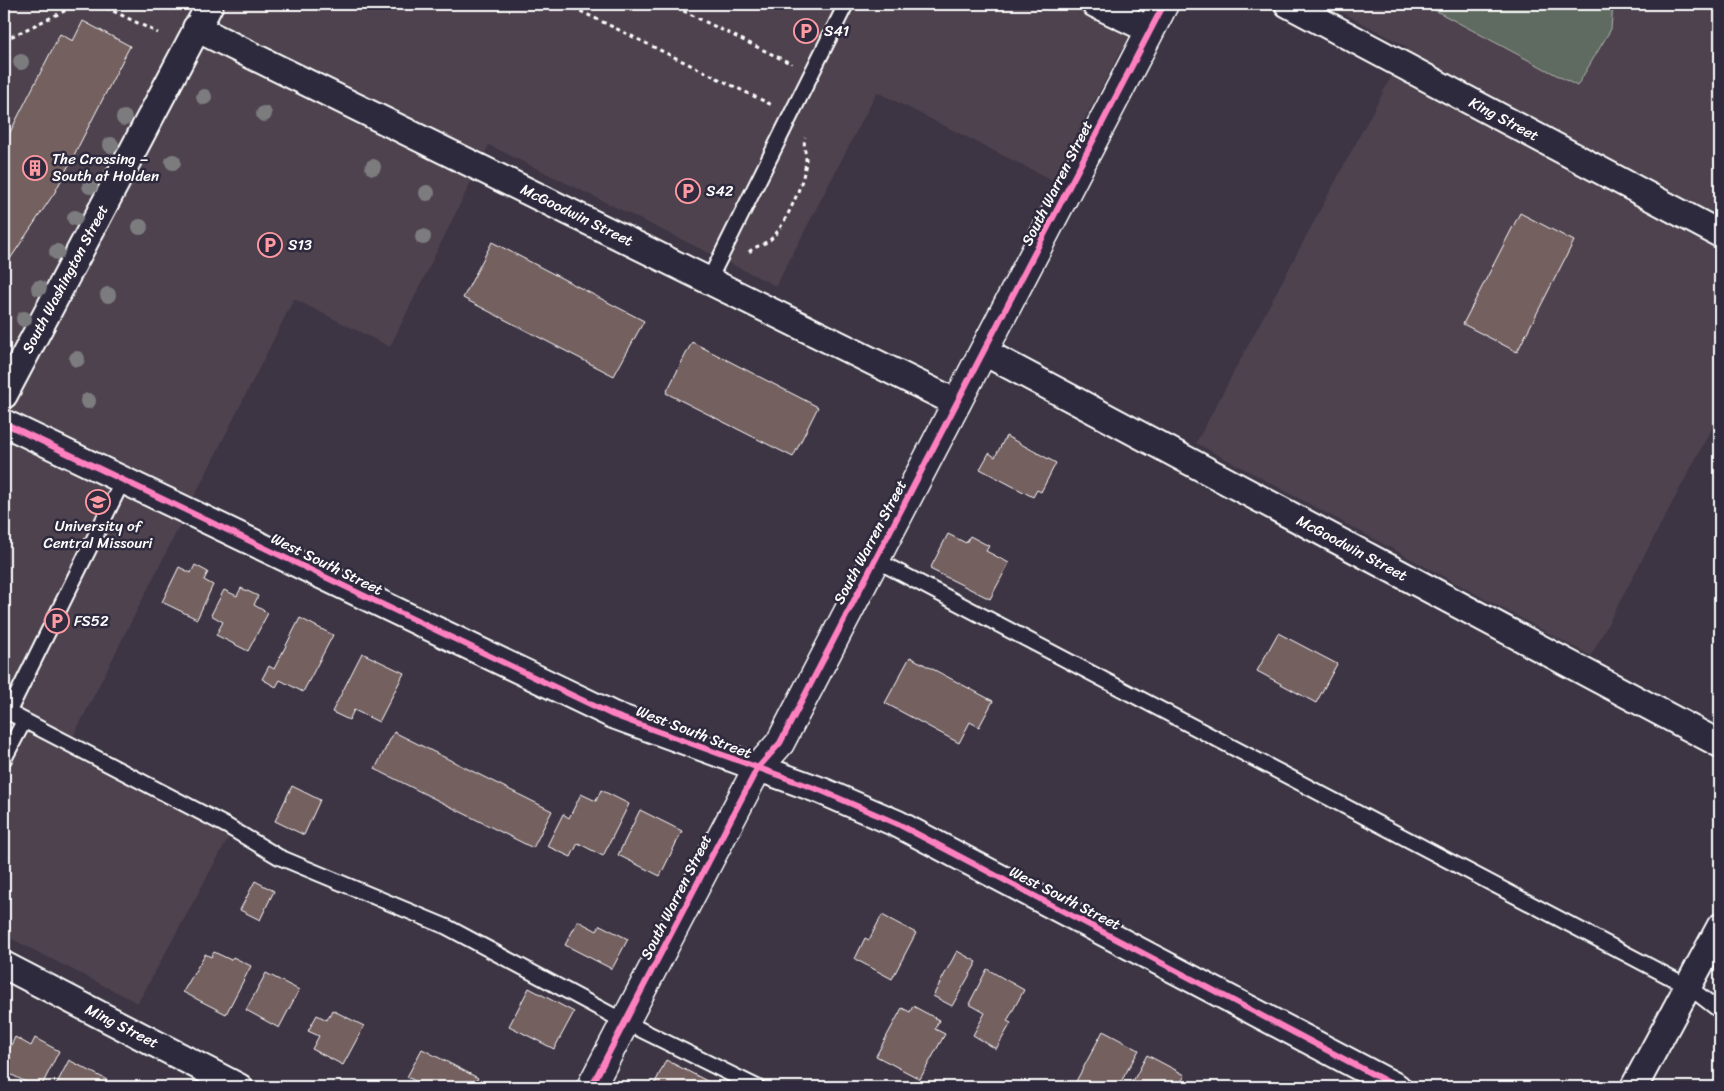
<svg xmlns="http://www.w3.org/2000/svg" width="1724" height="1091" font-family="Sriracha,sans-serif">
  <rect width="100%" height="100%" fill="#3d3544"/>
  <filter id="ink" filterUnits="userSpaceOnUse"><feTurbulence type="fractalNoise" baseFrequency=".02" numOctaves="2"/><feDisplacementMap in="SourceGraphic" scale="10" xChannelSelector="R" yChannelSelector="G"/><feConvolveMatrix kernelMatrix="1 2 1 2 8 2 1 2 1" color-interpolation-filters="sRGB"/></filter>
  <g filter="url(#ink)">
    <path fill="#4e424d" d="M4 4H1146L1052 180 877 92 776 286 489 145 390 347 294 299 72 739 236 824 138 1003 4 935Z
      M1326 4H1720V413L1591 656 1196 443 1407 47Z"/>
    <path fill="#5f6b61" stroke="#afb5b0" d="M1423 4H1613L1611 29 1577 86Z"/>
    <path fill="#746061" stroke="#fff" d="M83 21 130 46 55 192 4 268V144L60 34 73 41Z
      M1520 213 1574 241 1517 352 1463 324Z
      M492 242 644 321 614 376 463 298Z
      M692 342 818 407 793 457 666 393Z
      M1006 436 1056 463 1041 492 1037 490 1033 497 980 469 989 453 995 457Z
      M948 534 966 543 970 536 989 546 986 551 1009 563 990 599 930 569Z
      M195 565 208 572 204 580 213 585 197 619 162 602 179 567 191 573Z
      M241 588 258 596 254 605 268 613 248 651 216 635 223 622 211 615 224 590 237 596Z
      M300 618 333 635 303 692 280 680 276 687 262 679 269 666 274 669Z
      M1278 633 1337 664 1316 703 1257 671Z
      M362 653 404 673 379 722 354 710 349 720 332 712Z
      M910 657 993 701 979 727 970 722 959 743 885 703Z
      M394 732 552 811 533 848 375 769Z
      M292 786 320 800 304 835 275 821Z
      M601 790 629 804 603 856 578 843 571 857 547 846 563 814 569 818 581 794 596 801Z
      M640 810 682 831 660 876 618 855Z
      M255 881 274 891 260 920 240 910Z
      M882 915 916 933 892 979 855 959 865 938 869 940Z
      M578 921 597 931 600 925 628 939 612 969 565 945Z
      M957 951 977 962 952 1006 933 996Z
      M214 952 231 960 233 957 251 966 226 1014 183 992 205 954 211 957Z
      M987 969 1024 990 1007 1021 1011 1023 996 1049 973 1035 985 1013 969 1004Z
      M266 973 299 990 279 1028 246 1010Z
      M529 988 574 1012 554 1049 509 1026Z
      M913 1006 939 1020 935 1029 945 1034 920 1079 876 1056 902 1008 910 1012Z
      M332 1010 364 1026 343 1065 312 1049 319 1036 308 1031 317 1015 327 1020Z
      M1103 1031 1139 1050 1118 1087H1073Z
      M15 1037 31 1046 35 1038 59 1051 41 1087H36L4 1071V1060Z
      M422 1049 478 1078 473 1087H428L407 1077Z
      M1147 1055 1185 1075 1179 1087H1130Z
      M69 1060 107 1080 104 1087H55Z
      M666 1060 711 1083 708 1087H653Z"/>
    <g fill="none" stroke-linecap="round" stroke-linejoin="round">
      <defs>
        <path id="lane" d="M709 280 846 4
          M874 559 1689 987 1720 1011
          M4 710 227 826 279 857 447 927 625 1022 757 1087
          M8 713 123 480
          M4 759 24 721"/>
        <path id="street" d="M1095 4 1150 30
          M1288 4 1720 234
          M196 28 957 403
          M984 352 1720 744
          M4 395 210 4
          M4 423 613 715 822 791 898 824 1397 1087
          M4 965 239 1087
          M1634 1087 1720 927"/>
        <path id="secondary" d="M591 1087 757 769 780 743 1164 4"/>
      </defs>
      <use href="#lane" stroke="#fff" stroke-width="18"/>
      <use href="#street" stroke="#fff" stroke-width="30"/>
      <use href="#secondary" stroke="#fff" stroke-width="31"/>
      <path stroke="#fff" stroke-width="3" stroke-dasharray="4 4" stroke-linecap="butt" d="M99 4 158 33
        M566 4 774 106
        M669 4 792 64
        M4 40 79 4
        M749 252C755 246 766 244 772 238 786 224 805 181 806 160 806 152 803 146 805 137"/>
      <use href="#lane" stroke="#2f2a3d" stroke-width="14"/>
      <use href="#street" stroke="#2f2a3d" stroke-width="26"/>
      <use href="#secondary" stroke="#2f2a3d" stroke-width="28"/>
      <defs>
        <path id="cycleway" d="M4 423 613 715 822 791 898 824 1397 1087
          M591 1087 757 769 780 743 1164 4"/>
      </defs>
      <use href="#cycleway" stroke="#2f2a3d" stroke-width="9"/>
      <use href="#cycleway" stroke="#ff80c0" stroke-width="6"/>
    </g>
    <g fill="#7c7b7f">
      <circle cx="21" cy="62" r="8"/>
      <circle cx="204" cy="97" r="8"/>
      <circle cx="264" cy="114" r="8"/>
      <circle cx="124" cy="118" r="8"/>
      <circle cx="111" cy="145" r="8"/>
      <circle cx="173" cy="162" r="8"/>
      <circle cx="373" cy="167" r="8"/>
      <circle cx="90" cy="186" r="8"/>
      <circle cx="427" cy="193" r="8"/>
      <circle cx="75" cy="218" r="8"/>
      <circle cx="140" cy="227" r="8"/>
      <circle cx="423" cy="237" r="8"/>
      <circle cx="57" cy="252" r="8"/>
      <circle cx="39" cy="288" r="8"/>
      <circle cx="108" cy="295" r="8"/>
      <circle cx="24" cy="319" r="8"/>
      <circle cx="77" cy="359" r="8"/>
      <circle cx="88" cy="401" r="8"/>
    </g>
  </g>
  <defs>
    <symbol id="parking-ring" viewBox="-11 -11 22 22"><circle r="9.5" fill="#2f2a3d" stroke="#ff9aa2" stroke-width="1.5"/><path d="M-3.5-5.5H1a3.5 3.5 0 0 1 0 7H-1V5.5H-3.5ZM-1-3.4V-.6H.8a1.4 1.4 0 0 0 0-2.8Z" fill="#ff9aa2"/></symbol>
    <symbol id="building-ring" viewBox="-11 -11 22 22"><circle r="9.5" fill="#2f2a3d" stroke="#ff9aa2" stroke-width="1.5"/><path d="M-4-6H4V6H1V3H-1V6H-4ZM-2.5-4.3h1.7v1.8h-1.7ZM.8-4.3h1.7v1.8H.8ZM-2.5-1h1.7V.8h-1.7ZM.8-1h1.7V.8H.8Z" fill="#ff9aa2"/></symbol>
    <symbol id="university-ring" viewBox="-11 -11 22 22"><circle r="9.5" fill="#2f2a3d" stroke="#ff9aa2" stroke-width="1.5"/><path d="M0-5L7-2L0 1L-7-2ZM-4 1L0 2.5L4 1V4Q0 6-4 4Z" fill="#ff9aa2"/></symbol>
  </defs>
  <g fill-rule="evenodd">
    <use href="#parking-ring" x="792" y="17" width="28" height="28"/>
    <use href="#building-ring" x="21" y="154" width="28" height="28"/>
    <use href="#parking-ring" x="674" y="177" width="28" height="28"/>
    <use href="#parking-ring" x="256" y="231" width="28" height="28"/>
    <use href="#university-ring" x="84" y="488" width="28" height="28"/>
    <use href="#parking-ring" x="43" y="607" width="28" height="28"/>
  </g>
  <g text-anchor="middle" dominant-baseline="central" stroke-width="5" stroke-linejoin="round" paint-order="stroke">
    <g font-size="15" fill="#fff" stroke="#2f2a3d" text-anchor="start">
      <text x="824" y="31">S41</text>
      <text x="52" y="159">The Crossing –<tspan x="52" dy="17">South at Holden</tspan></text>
      <text x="706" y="191">S42</text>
      <text x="288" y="245">S13</text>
      <text x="98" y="526" text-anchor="middle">University of<tspan x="98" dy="17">Central Missouri</tspan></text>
      <text x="74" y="621">FS52</text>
    </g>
    <g font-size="15" fill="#fff" stroke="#2f2a3d">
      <text transform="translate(1504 119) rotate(28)">King Street</text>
      <text transform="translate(1057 183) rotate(-63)">South Warren Street</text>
      <text transform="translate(577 215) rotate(26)">McGoodwin Street</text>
      <text transform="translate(65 279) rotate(-62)">South Washington Street</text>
      <text transform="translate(870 542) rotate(-62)">South Warren Street</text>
      <text transform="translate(1352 548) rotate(28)">McGoodwin Street</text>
      <text transform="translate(327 564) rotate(26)">West South Street</text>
      <text transform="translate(694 732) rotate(21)">West South Street</text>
      <text transform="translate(676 897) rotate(-63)">South Warren Street</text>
      <text transform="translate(1065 898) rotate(27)">West South Street</text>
      <text transform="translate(122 1026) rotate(27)">Ming Street</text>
    </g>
  </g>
  <rect width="1724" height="1091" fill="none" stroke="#2f2a3d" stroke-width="20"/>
  <rect x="10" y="10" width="1704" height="1071" fill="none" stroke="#fff" stroke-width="2" filter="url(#ink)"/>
</svg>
